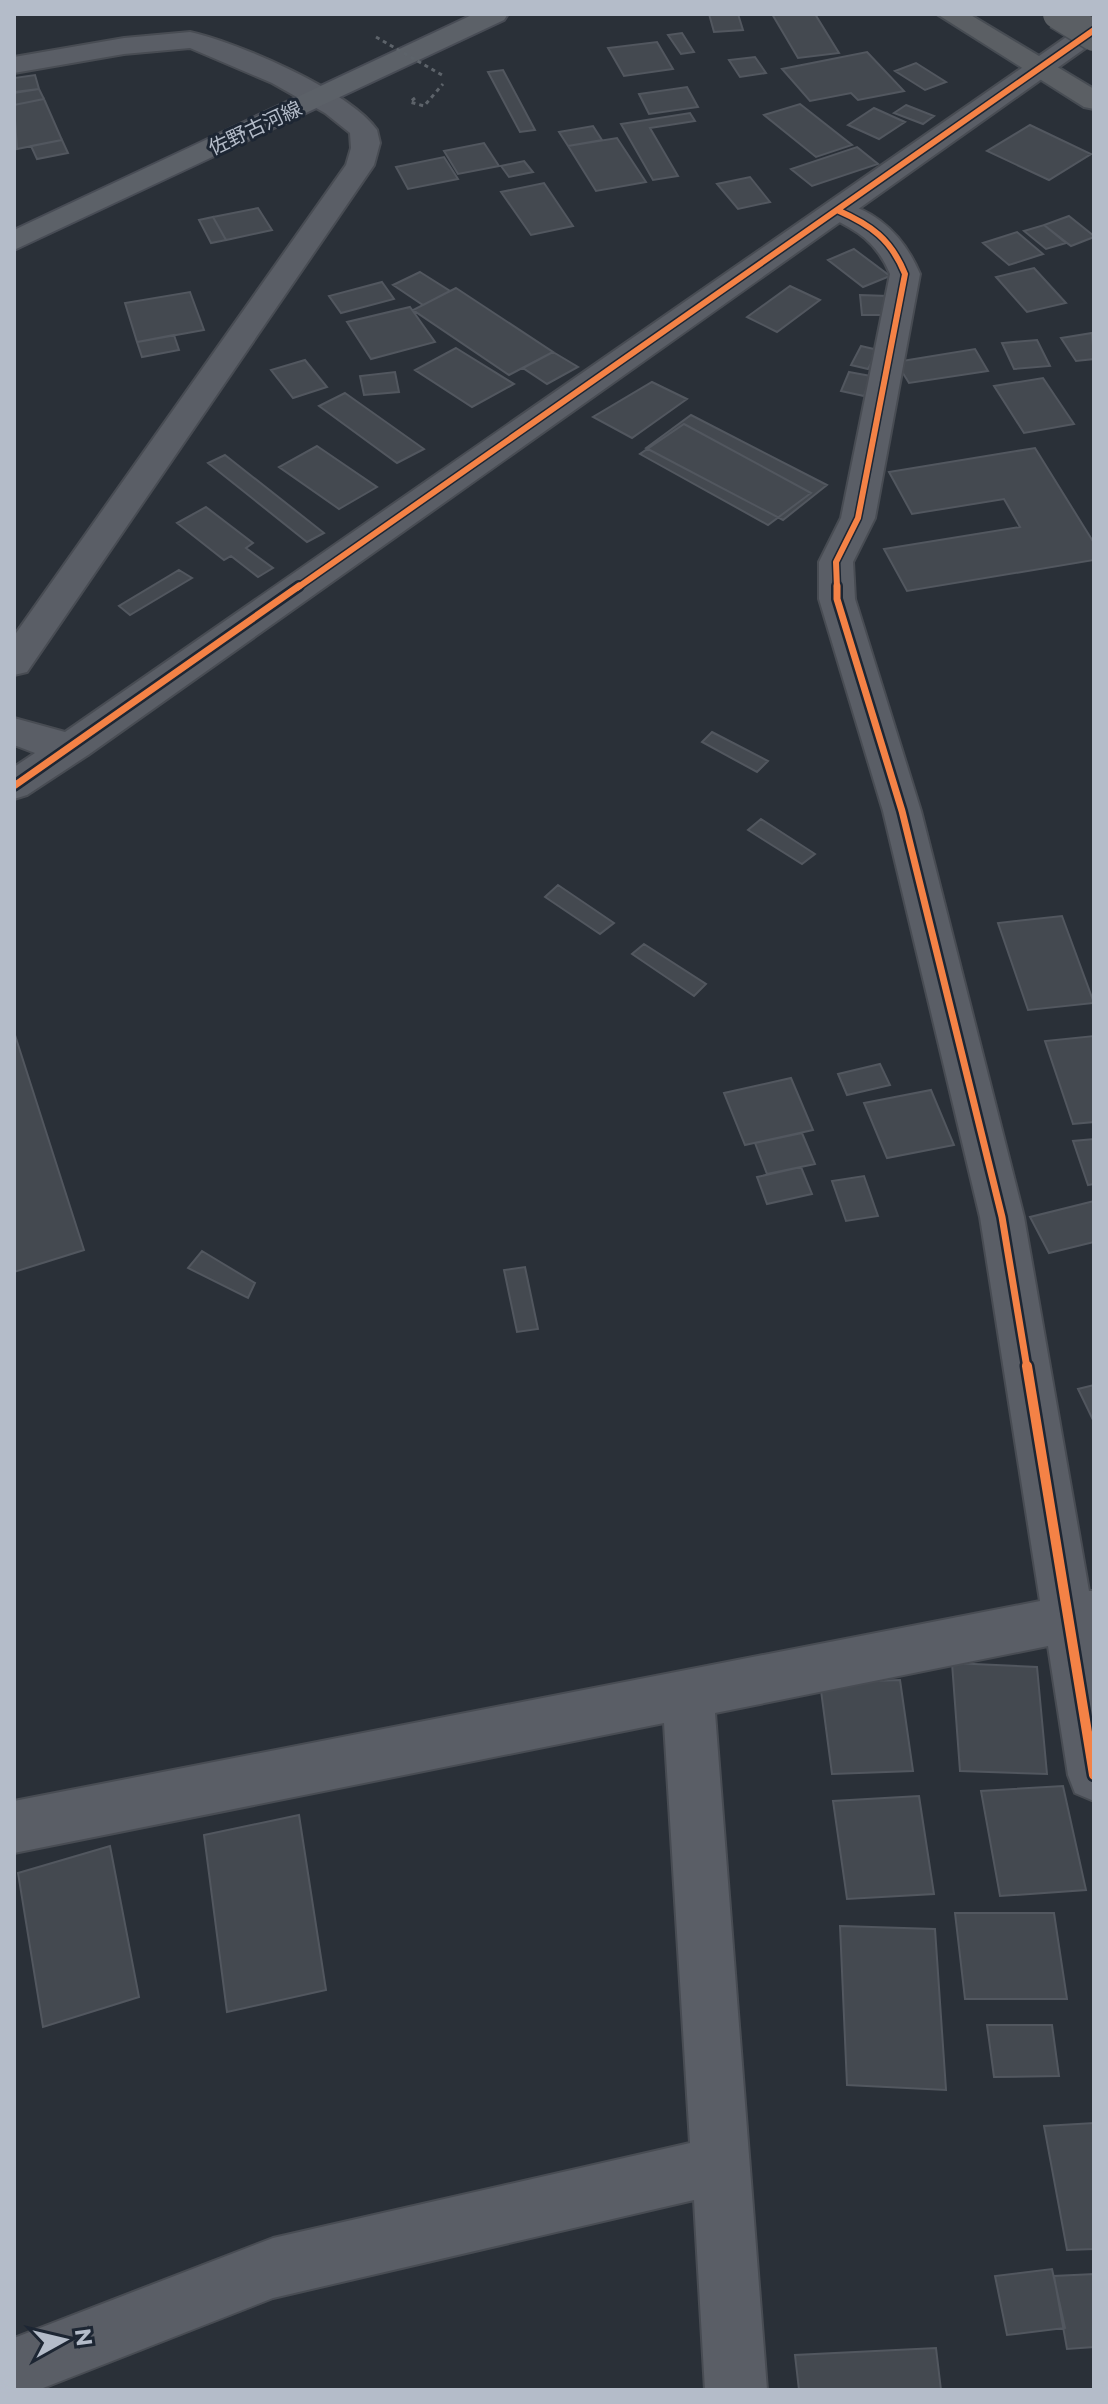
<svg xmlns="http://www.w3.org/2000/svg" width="1108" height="2404" font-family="Montserrat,'Noto Sans JP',sans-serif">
  <rect width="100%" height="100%" fill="#2a3038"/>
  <path fill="#444950" stroke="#52575f" stroke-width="2" d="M709 14H738L743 30 714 32Z
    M772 14H815L839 53 798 58Z
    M682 33 694 52 681 54 668 35Z
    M657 42 673 69 624 76 608 48Z
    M867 52 904 91 858 100 851 93 810 101 782 69Z
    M755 57 766 73 740 77 729 60Z
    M916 63 946 82 925 90 895 71Z
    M503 70 535 130 520 132 488 72Z
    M35 75 39 89 14 92V78Z
    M687 87 698 107 649 114 639 94Z
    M39 89 44 99 14 105V93Z
    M44 99 62 140 17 149 14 105Z
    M800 104 852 145 816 157 764 115Z
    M906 105 934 116 923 124 894 113Z
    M874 108 905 122 879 139 848 125Z
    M690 113 695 121 650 128 678 176 653 180 621 124Z
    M1030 125 1091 154 1049 180 987 151Z
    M593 126 602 140 568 146 559 132Z
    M617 138 646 182 596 191 568 146Z
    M62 140 68 153 37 159 31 146Z
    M484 143 499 166 458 174 444 151Z
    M857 147 878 164 812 186 791 169Z
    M444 157 458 179 408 189 396 167Z
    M524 161 533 172 509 177 501 166Z
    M750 177 770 202 738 209 717 184Z
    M544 183 573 226 531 235 501 192Z
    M258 208 272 230 226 240 213 217Z
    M1069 216 1094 236V237L1071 246 1044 225Z
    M213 217 226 240 211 243 199 220Z
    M1044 225 1066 243 1046 249 1024 231Z
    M1017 232 1043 254 1009 265 983 243Z
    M854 249 890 276 863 287 828 260Z
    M1034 268 1066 303 1027 312 996 277Z
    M420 272 450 291 423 305 393 285Z
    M382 282 394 299 341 313 329 296Z
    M790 286 820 300 777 332 747 317Z
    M456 288 553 352 509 375 413 310Z
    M190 292 204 330 137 342 125 303Z
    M860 295 888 296 889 315H862Z
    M410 307 435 342 371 359 347 322Z
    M1092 333 1094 359 1076 361 1061 338Z
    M174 335 179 350 142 357 137 342Z
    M1037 340 1050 366 1014 369 1002 343Z
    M861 346 878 350 868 369 851 365Z
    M456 348 514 384 472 407 415 370Z
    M975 349 988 371 909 383 896 362Z
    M553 352 578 367 547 384 523 368Z
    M305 360 327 387 293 398 271 370Z
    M395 372 399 392 364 395 360 376Z
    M849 372 871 376 864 396 841 391Z
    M1043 378 1074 424 1024 433 994 386Z
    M652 382 687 399 632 438 593 417Z
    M345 393 424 449 397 463 319 406Z
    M691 415 827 485 783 520 646 448Z
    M684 424 811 493 768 525 640 454Z
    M317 446 377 487 339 509 279 467Z
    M1035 448 1094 543V560L907 591 884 549 1020 527 1004 499 912 514 889 472Z
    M225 455 324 533 307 542 208 463Z
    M206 507 253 543 246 548 273 568 258 577 231 556 224 560 177 523Z
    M179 570 192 578 130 615 119 606Z
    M712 732 768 761 757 772 702 742Z
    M761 819 815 854 802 864 748 830Z
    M558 885 614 923 600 934 545 897Z
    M1062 916 1094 1003 1028 1010 998 923Z
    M644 944 706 984 694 996 632 954Z
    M14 1032 84 1250 14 1272Z
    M1094 1036V1122L1073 1124 1045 1041Z
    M880 1064 890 1085 847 1095 838 1074Z
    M791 1078 813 1130 745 1145 724 1093Z
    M931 1090 954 1145 887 1158 864 1103Z
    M802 1133 815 1164 767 1174 755 1143Z
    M1094 1139V1184L1088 1185 1073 1141Z
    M801 1167 812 1194 767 1204 757 1177Z
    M864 1176 878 1216 846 1221 832 1181Z
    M1094 1201V1242L1049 1253 1030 1217Z
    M202 1251 255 1283 248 1298 188 1268Z
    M525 1267 538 1329 517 1332 504 1270Z
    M1094 1385V1422L1078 1389Z
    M952 1663 1037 1667 1047 1774 960 1771Z
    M900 1680 913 1771 832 1774 820 1683Z
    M1063 1786 1086 1890 1000 1896 981 1791Z
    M919 1796 934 1894 847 1899 833 1801Z
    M299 1815 326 1990 227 2012 204 1835Z
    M110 1846 139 1997 43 2027 18 1873Z
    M955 1913H1054L1067 1999H965Z
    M840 1926 935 1929 946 2090 847 2085Z
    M987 2025H1052L1059 2076 994 2077Z
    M1094 2123V2249L1067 2250 1044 2126Z
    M1052 2269 1065 2328 1007 2335 995 2276Z
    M1094 2274V2347L1067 2349 1054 2276Z
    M936 2348 941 2390H799L795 2355Z"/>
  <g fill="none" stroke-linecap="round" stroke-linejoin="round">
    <defs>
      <path id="minor" d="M837 201C878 211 904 236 920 274L875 518 853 562 855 599 921 811 1024 1217 1089 1591H1094V1801L1075 1793 1068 1775 1048 1646 715 1713 767 2390H705L694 2200 273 2298 38 2390H14V2338L273 2238 690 2143 664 1723 14 1853V1801L1040 1601 980 1217 883 811 819 599V562L841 518 890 274C877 242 857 230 827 216L822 210 827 204Z"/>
      <path id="tertiary" d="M1094 22V42L88 755 27 795 14 799V767L35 753 14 745V718L65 732 1085 24Z
        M190 32C237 42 350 91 377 130L380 143 374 165 27 672 14 675V636L346 165 351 148 350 133 325 113 272 83 190 48 124 54 14 73V57L124 38Z"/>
      <path id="primary" d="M474 14H508L504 20 14 250V230Z"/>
      <path id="trunk" d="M937 14H969L1094 89V109L1084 107Z"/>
    </defs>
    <use href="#minor" stroke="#484c53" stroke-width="4"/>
    <use href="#tertiary" stroke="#484c53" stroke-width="4"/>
    <use href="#primary" stroke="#484c55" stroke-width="4"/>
    <use href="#trunk" stroke="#474c53" stroke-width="4"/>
    <path stroke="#5d636a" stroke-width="3" stroke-dasharray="4 4" stroke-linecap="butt" d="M415 98 410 102 424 106 443 84"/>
    <use href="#minor" fill="#5a5e66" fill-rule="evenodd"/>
    <use href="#tertiary" fill="#5a5e66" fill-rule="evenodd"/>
    <use href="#primary" fill="#5c6168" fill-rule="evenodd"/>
    <use href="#trunk" fill="#5b5f64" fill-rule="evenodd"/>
    <defs>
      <path id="trunk-bridge" d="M1058 14 1094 36"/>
    </defs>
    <use href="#trunk-bridge" stroke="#474c53" stroke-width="33" stroke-linecap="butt"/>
    <path stroke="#5d636a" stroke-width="3" stroke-dasharray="4 4" stroke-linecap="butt" d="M376 37 442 75"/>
    <use href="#trunk-bridge" stroke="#5b5f64" stroke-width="30"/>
    <defs>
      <path id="cycleway-far2" d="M297 588 1094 30
        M837 588 836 562 858 518 905 274C891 239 871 225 837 210"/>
      <path id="cycleway-far1" d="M837 586V599L902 811 1002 1217 1027 1368
        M14 786 299 586"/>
      <path id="cycleway" d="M1027 1366 1094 1775"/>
    </defs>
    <use href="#cycleway-far2" stroke="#1d2633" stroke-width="9"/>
    <use href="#cycleway-far1" stroke="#1d2633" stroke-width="12"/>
    <use href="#cycleway" stroke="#1d2633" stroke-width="15"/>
    <use href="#cycleway-far2" stroke="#f48246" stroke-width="6"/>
    <use href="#cycleway-far1" stroke="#f48246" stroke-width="7"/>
    <use href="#cycleway" stroke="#f48246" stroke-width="10"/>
  </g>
  <g text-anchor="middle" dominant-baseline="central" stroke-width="6" stroke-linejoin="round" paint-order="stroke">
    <g font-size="20" fill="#b4bcc9" stroke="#1d2633">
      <text transform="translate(255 128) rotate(-25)">佐野古河線</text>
    </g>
  </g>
  <rect width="1108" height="2404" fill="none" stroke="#b4bcc9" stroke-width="32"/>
  <g transform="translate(64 2340) rotate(82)" stroke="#1d2633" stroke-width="6" paint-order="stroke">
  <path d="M0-6L14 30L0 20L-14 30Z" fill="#b4bcc9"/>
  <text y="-12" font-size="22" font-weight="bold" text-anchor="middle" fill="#b4bcc9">N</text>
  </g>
</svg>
